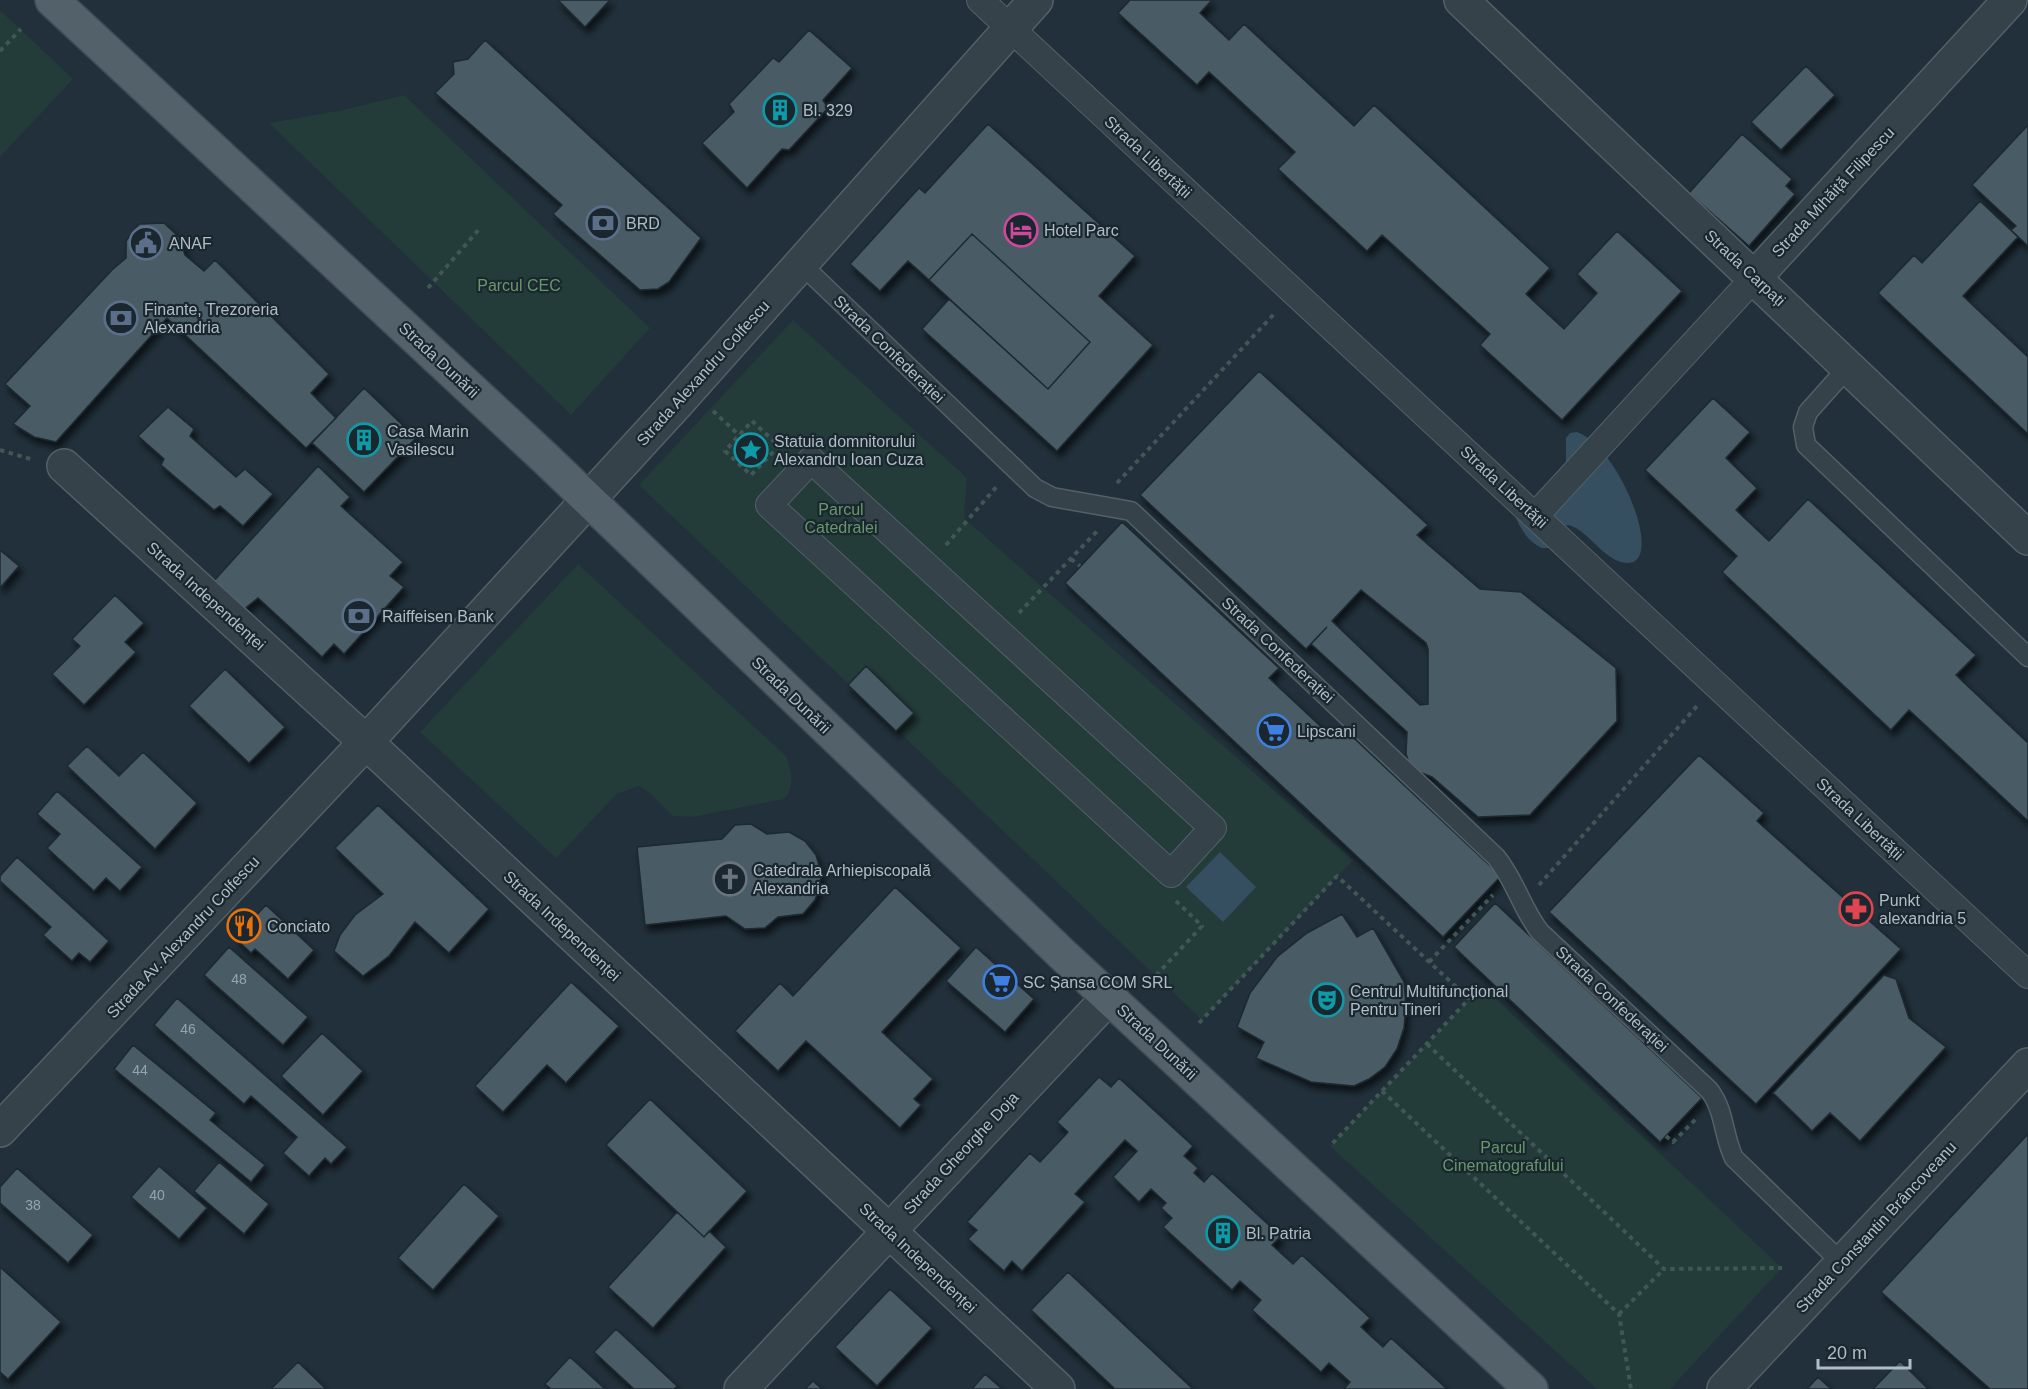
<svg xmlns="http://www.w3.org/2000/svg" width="2028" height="1389" font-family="Helvetica,sans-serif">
  <defs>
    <filter id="shadow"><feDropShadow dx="3.5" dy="6" stdDeviation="3" flood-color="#0009"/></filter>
  </defs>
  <rect width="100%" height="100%" fill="#21303a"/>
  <path fill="#233b39" d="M0 10 73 79 0 157Z
    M404 95 650 328 571 415 269 123 343 110Z
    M793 320 967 478 964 518 1353 860 1202 1020 639 485Z
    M578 564 786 756C792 772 795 785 785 799L692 817 673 816 650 793 639 786 617 794 556 858 420 732Z
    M1482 986 1782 1268 1670 1389H1597L1330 1146Z"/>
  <path fill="#354f61" d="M1577 432C1619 446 1667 566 1626 563 1604 561 1589 531 1569 525L1563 526 1550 548H1542C1528 542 1519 527 1514 513L1566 488V438L1570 433Z
    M1220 852 1256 887 1223 922 1186 887Z"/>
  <path fill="#4a5b65" stroke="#1c2931" stroke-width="1.5" fill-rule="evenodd" filter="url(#shadow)" d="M558 0H610L585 27Z
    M1130 0H1212L1200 13 1229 40 1244 24 1354 126 1374 105 1550 268 1526 294 1564 329 1597 293 1577 274 1617 231 1682 291 1562 420 1480 345 1490 334 1382 235 1367 251 1278 169 1295 152 1209 72 1197 85 1118 13Z
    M809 30 852 68 823 100 828 108 789 150 782 149 747 188 702 143 734 112 729 104 773 58 779 62Z
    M485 40 701 238 669 282 658 289 640 290 553 214 562 205 435 93 454 74 453 62 468 59Z
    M1806 66 1835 95 1781 150 1751 122Z
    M988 124 1135 256 1099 296 1153 345 1057 451 922 329 949 299 1048 389 1090 342 972 234 929 280 908 261 880 291 850 264 919 188 925 193Z
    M2028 125V246L2011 230 2016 226 1972 185Z
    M1742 134 1792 179 1786 186 1795 194 1749 246 1689 193Z
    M1980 201 2018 237 1963 296 2028 357V434L1878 293 1914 255 1922 263Z
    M164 223 180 238 185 255 204 271 215 260 329 374 311 393 336 418 306 448 167 318 56 442 34 437 13 424 30 406 5 384 112 270 126 258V241L139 224Z
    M972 234 1090 342 1048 389 929 280Z
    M1259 371 1428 525 1417 535 1480 589 1521 592 1616 668 1617 721 1530 815 1478 817 1432 777 1411 769 1406 754 1407 732 1311 644 1327 627 1306 649 1140 495ZM1361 590 1426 643 1428 649V704L1420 705 1332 621Z
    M364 388 416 438 364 492 312 443Z
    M1713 398 1750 432 1726 458 1757 488 1736 510 1769 541 1808 499 1976 655 1956 675 2028 743V821L1909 710 1891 730 1722 572 1737 556 1645 470Z
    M168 407 194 429 190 436 236 477 245 469 273 494 243 526 220 506 214 510 161 465 164 459 138 436Z
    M318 466 350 497 341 506 403 562 390 576 404 587 344 654 334 644 322 657 258 598 243 610 212 583Z
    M1122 522 1279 668 1269 678 1331 736 1341 726 1501 876 1443 937 1065 583Z
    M0 550 19 566 0 588Z
    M115 595 144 623 125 642 136 652 84 705 52 674 80 646 72 639Z
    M866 666 914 713 896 731 848 685Z
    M225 669 285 727 249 763 189 706Z
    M87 746 119 776 143 752 197 803 155 849 67 766Z
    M1699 755 1764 813 1757 821 1901 949 1756 1104 1549 912Z
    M57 791 142 867 120 891 106 878 94 891 47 848 60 834 37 814Z
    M378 805 489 909 449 953 415 922 389 956 363 976 334 951 340 935 355 915 383 894 335 848Z
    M751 824 767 834 789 832 805 841 816 855 821 872 820 886 815 900 803 914 778 917 765 928 745 929 726 916 645 925 637 847 722 839 735 825Z
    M17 857 109 941 90 962 79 953 72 961 43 935 51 927 0 881V876Z
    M895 887 961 948 882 1032 933 1079 914 1099 921 1105 900 1128 806 1041 778 1071 735 1031 780 983 793 996Z
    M1495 903 1702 1098 1660 1142 1454 947Z
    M266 905 314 950 288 979 255 949 251 953 235 938Z
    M1342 914 1357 937 1373 928 1404 982 1406 1006 1404 1028 1397 1049 1385 1067 1369 1079 1354 1086 1311 1082 1256 1058 1264 1042 1237 1027 1250 993 1277 957 1307 933Z
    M229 947 308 1017 283 1045 204 975Z
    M976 947 1034 999 1005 1032 946 981Z
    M1884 975 1896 979 1909 1018 1946 1047 1860 1141 1830 1113 1812 1131 1773 1093Z
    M571 982 619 1026 566 1083 547 1065 503 1112 475 1086Z
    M177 998 347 1147 331 1164 325 1158 309 1176 283 1153 297 1137 251 1096 244 1104 154 1025Z
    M322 1033 363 1071 323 1115 281 1076Z
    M133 1045 216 1113 210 1120 265 1165 251 1182 114 1069Z
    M1099 1077 1111 1087 1119 1078 1193 1146 1184 1156 1198 1168 1194 1173 1204 1182 1212 1173 1281 1236 1272 1245 1293 1264 1302 1255 1370 1318 1361 1327 1373 1338 1383 1347 1391 1338 1447 1389H1344L1350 1382 1329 1363 1321 1372 1252 1310 1261 1300 1240 1281 1232 1290 1163 1227 1172 1218 1161 1208 1166 1203 1151 1189 1139 1202 1113 1177 1137 1151 1125 1140 1075 1194 1085 1202 1022 1271 1012 1261 1004 1271 968 1239 977 1230 967 1222 1030 1153 1040 1162 1068 1132 1057 1122Z
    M650 1099 747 1191 704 1237 606 1145Z
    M2028 1134V1389H1990L1881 1292Z
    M219 1162 269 1204 244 1234 194 1191Z
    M159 1166 207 1208 179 1239 131 1197Z
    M17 1168 93 1235 68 1263 0 1203V1187Z
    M464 1184 499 1216 433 1290 398 1258Z
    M677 1212 704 1237 709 1231 726 1247 653 1328 608 1287Z
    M0 1267 61 1322 8 1379 0 1372Z
    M1068 1272 1135 1335 1193 1389H1115L1031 1310Z
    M890 1289 932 1328 877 1386 835 1347Z
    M616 1329 677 1386 674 1389H634L594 1352Z
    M570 1357 605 1389H551L545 1384Z
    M1900 1361 1928 1389H1873Z
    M298 1362 326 1389H271Z
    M985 1374 1002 1389H972Z
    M1818 1377 1831 1389H1807Z
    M813 1381 822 1389H805Z"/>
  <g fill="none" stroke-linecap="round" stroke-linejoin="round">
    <defs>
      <path id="service" d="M800 263 1035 488 1052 497 1131 511 1496 857C1515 880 1522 909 1540 932L1709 1090C1725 1110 1723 1136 1734 1158L1842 1263
        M1849 366 1808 412 1803 427 1806 445 2028 657"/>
      <path id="pedestrian" d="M980 0 2028 975
        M811 460 1213 828 1171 874 769 505Z
        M1535 516 1755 277"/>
      <path id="minor" d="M1461 0 2028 538
        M1755 277 2010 0
        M64 466 366 742 1058 1389
        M0 1130 366 742 678 402 1036 0
        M741 1389 1109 997
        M1724 1389 2028 1065"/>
      <path id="primary" d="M52 0 545 458 1063 955 1531 1389"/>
    </defs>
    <use href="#service" stroke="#536068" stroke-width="21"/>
    <use href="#pedestrian" stroke="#536068" stroke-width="28"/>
    <use href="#minor" stroke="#536068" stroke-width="36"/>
    <use href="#primary" stroke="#3e4b53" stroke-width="36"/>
    <path stroke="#415756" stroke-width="4" stroke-dasharray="4.5 4.5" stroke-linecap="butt" d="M0 51 21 29
      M428 288 481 227
      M713 411 739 435
      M752 421 779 446 751 475 725 451Z
      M0 450 34 460
      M1117 483 1275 313
      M946 545 998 485
      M1071 559 1080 566
      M1019 613 1099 529
      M1539 885 1697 706
      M1429 962 1493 895
      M1150 982 1202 926 1175 900
      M1199 1023 1337 876 1469 999 1330 1146
      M1427 1044 1664 1269 1782 1268
      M1382 1091 1619 1314 1631 1389
      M1666 1136 1673 1142 1697 1118
      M1619 1314 1664 1269"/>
    <use href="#service" stroke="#35424a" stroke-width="18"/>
    <use href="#pedestrian" stroke="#35424a" stroke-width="26"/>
    <use href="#minor" stroke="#35424a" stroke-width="33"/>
    <use href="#primary" stroke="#53616a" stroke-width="33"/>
  </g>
  <defs>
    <symbol id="building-ring" viewBox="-11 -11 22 22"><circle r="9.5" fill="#1a272f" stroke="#0f9aa8" stroke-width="1.5"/><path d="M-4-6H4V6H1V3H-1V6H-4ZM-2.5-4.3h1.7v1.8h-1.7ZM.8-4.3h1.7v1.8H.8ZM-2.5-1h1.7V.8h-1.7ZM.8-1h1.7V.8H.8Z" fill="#0f9aa8"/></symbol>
    <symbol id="bank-ring" viewBox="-11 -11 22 22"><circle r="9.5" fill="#1a272f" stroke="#5c6f8a" stroke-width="1.5"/><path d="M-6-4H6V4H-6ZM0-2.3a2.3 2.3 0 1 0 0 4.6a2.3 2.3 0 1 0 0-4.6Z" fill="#5c6f8a"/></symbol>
    <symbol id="hotel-ring" viewBox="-11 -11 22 22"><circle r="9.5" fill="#1a272f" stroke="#d1479c" stroke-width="1.5"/><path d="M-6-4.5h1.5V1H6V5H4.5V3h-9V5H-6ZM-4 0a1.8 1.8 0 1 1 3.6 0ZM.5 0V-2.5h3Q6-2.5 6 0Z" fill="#d1479c"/></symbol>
    <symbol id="civic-ring" viewBox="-11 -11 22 22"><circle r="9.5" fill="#1a272f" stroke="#5c6f8a" stroke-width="1.5"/><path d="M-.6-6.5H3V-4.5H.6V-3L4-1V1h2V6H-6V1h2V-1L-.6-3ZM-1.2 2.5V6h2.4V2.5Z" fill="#5c6f8a"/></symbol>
    <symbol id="sight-ring" viewBox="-11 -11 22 22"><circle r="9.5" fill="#1a272f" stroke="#0f9aa8" stroke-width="1.5"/><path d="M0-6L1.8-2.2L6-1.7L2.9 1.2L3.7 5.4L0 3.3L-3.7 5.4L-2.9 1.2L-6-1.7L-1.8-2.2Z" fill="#0f9aa8"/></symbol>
    <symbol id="supermarket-ring" viewBox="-11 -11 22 22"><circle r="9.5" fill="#1a272f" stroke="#3f7fe0" stroke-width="1.5"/><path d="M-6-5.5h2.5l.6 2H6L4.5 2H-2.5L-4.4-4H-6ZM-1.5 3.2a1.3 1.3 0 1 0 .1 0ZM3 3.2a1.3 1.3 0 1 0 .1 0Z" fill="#3f7fe0"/></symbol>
    <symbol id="church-ring" viewBox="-11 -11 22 22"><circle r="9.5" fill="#1a272f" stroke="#6b7280" stroke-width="1.5"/><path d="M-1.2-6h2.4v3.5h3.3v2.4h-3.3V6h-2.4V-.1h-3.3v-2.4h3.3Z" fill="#6b7280"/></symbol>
    <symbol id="pharmacy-ring" viewBox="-11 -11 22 22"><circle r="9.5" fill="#1a272f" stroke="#e0444e" stroke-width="1.5"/><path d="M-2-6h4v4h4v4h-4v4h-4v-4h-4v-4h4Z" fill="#e0444e"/></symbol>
    <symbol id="restaurant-ring" viewBox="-11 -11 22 22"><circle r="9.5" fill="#1a272f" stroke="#e8710a" stroke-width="1.5"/><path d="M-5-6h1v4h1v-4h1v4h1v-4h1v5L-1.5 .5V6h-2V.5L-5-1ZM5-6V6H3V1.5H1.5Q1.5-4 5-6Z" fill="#e8710a"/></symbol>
    <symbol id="theatre-ring" viewBox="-11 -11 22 22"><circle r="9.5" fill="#1a272f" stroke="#0f9aa8" stroke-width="1.5"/><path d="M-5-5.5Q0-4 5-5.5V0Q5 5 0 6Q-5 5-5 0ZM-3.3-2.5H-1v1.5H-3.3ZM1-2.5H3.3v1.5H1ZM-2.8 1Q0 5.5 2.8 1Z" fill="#0f9aa8"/></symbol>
  </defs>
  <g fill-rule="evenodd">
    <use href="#building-ring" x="761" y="91" width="38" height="38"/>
    <use href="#bank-ring" x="584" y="204" width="38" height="38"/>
    <use href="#hotel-ring" x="1002" y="211" width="38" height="38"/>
    <use href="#civic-ring" x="127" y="224" width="38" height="38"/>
    <use href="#bank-ring" x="102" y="299" width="38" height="38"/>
    <use href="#building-ring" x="345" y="421" width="38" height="38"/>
    <use href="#sight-ring" x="732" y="431" width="38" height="38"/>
    <use href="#bank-ring" x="340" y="597" width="38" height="38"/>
    <use href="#supermarket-ring" x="1255" y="712" width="38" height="38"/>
    <use href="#church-ring" x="711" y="860" width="38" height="38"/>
    <use href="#pharmacy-ring" x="1837" y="890" width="38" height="38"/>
    <use href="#restaurant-ring" x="225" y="907" width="38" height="38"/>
    <use href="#supermarket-ring" x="981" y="963" width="38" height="38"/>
    <use href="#theatre-ring" x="1308" y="981" width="38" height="38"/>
    <use href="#building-ring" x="1204" y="1214" width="38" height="38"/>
  </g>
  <g text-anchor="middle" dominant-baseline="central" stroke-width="4.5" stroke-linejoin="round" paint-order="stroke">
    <g font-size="14" fill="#96a4ae">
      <text x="239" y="979">48</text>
      <text x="188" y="1029">46</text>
      <text x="140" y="1070">44</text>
      <text x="157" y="1195">40</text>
      <text x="33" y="1205">38</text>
    </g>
    <g font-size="16" fill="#b0bdc6" stroke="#1a272f" text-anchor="start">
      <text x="803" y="110">Bl. 329</text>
      <text x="626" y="223">BRD</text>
      <text x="1044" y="230">Hotel Parc</text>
      <text x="169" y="243">ANAF</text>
      <text x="144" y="309">Finante, Trezoreria<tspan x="144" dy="18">Alexandria</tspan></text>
      <text x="387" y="431">Casa Marin<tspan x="387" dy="18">Vasilescu</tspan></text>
      <text x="774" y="441">Statuia domnitorului<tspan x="774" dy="18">Alexandru Ioan Cuza</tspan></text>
      <text x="382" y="616">Raiffeisen Bank</text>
      <text x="1297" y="731">Lipscani</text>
      <text x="753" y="870">Catedrala Arhiepiscopală<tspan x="753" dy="18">Alexandria</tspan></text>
      <text x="1879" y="900">Punkt<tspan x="1879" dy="18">alexandria 5</tspan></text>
      <text x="267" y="926">Conciato</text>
      <text x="1023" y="982">SC Șansa COM SRL</text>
      <text x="1350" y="991">Centrul Multifuncțional<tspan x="1350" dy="18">Pentru Tineri</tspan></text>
      <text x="1246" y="1233">Bl. Patria</text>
    </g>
    <g font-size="16" fill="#b0bdc6" stroke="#1a272f">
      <text transform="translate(1148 157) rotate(43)">Strada Libertății</text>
      <text transform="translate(1833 192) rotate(-47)">Strada Mihăiță Filipescu</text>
      <text transform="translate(1745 268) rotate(43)">Strada Carpați</text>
      <text transform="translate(889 349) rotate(44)">Strada Confederației</text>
      <text transform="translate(439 360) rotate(43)">Strada Dunării</text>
      <text transform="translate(703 373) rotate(-48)">Strada Alexandru Colfescu</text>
      <text transform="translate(1504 487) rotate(43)">Strada Libertății</text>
      <text transform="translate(206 596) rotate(42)">Strada Independenței</text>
      <text transform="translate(1278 650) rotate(43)">Strada Confederației</text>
      <text transform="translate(791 695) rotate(44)">Strada Dunării</text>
      <text transform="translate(1860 819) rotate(43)">Strada Libertății</text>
      <text transform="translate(562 926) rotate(43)">Strada Independenței</text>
      <text transform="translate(183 937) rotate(-47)">Strada Av. Alexandru Colfescu</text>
      <text transform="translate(1612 999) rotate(43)">Strada Confederației</text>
      <text transform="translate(1157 1042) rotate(43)">Strada Dunării</text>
      <text transform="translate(961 1153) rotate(-47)">Strada Gheorghe Doja</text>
      <text transform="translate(1876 1227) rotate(-47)">Strada Constantin Brâncoveanu</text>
      <text transform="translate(918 1258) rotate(43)">Strada Independenței</text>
    </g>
    <g font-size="16" fill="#679869" stroke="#1a272f">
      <text x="519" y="285">Parcul CEC</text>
      <text x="841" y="509">Parcul<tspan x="841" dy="18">Catedralei</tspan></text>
      <text x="1503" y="1147">Parcul<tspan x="1503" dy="18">Cinematografului</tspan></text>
    </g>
  </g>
  <path d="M1818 1359v9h92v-9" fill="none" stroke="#b0bdc6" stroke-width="3"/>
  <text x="1827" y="1359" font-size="18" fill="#b0bdc6" stroke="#1a272f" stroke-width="4.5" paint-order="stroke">20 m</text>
</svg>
